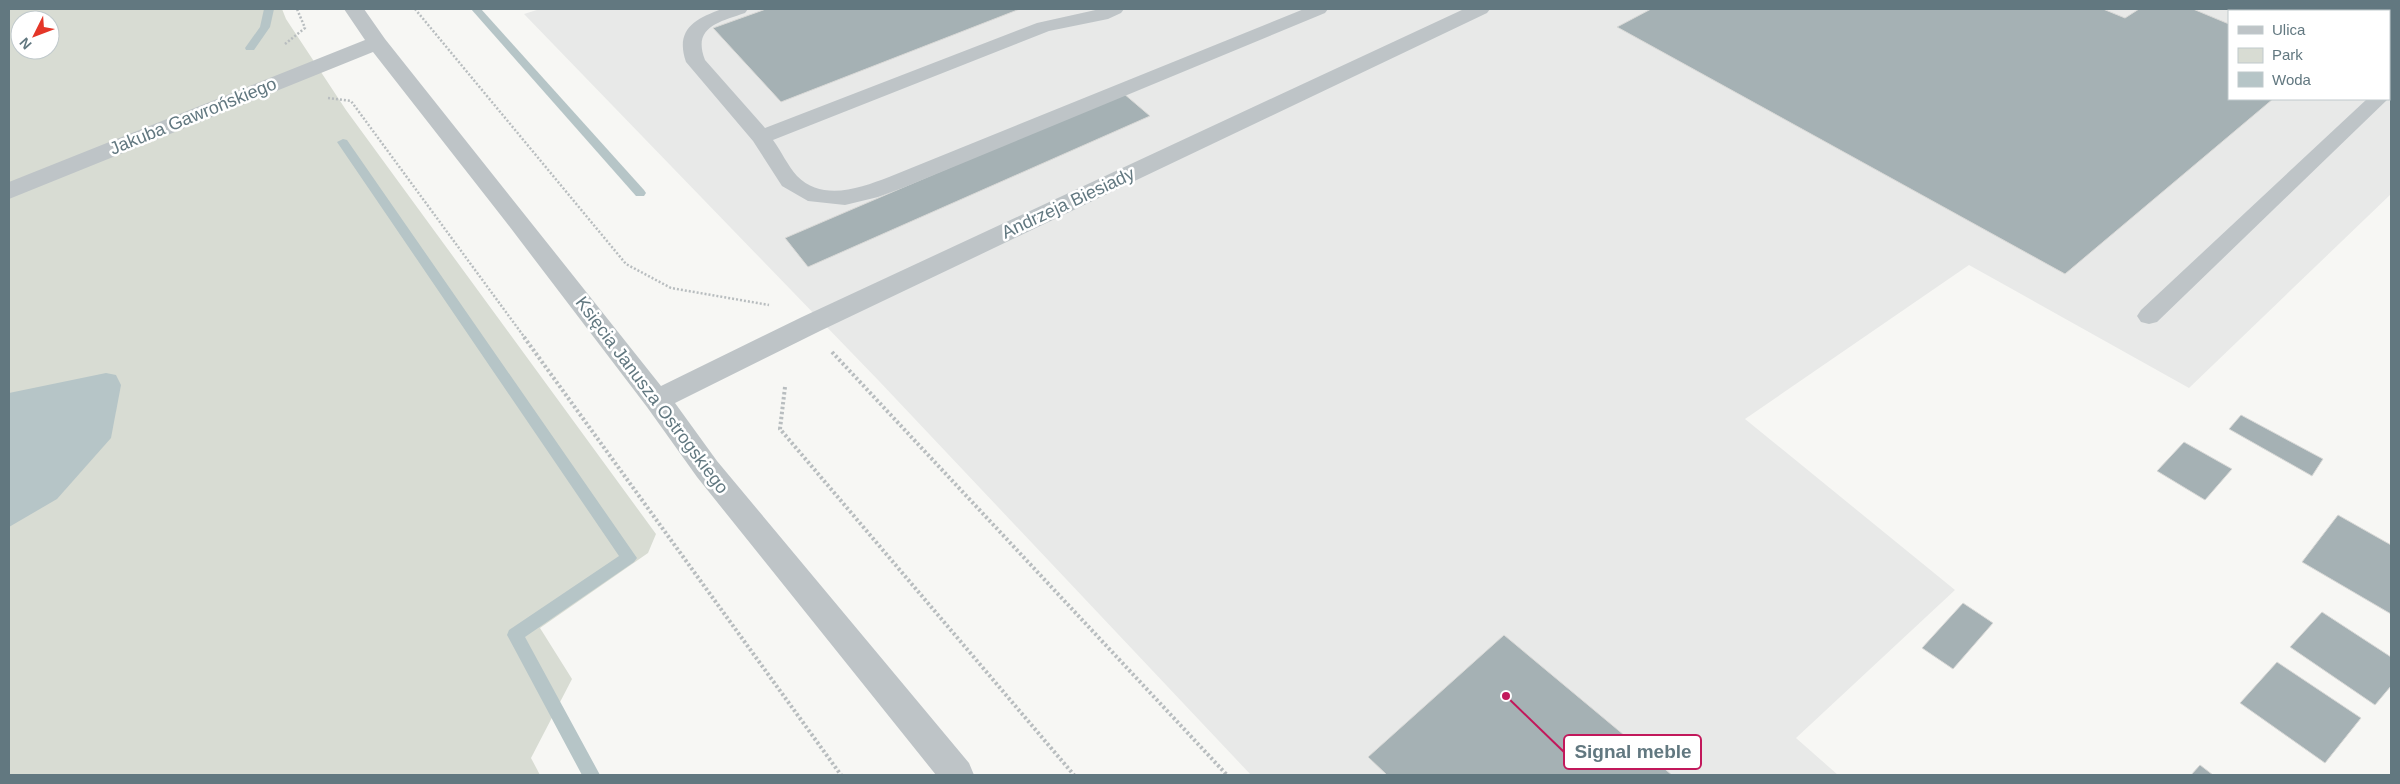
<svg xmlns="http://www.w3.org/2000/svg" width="2400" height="784" font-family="Helvetica,sans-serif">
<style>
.built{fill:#e8e9e8;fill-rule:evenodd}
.green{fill:#d8dcd3;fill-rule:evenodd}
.water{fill:#b6c5c7}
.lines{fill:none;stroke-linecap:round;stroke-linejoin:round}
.stream{fill:#b6c5c7;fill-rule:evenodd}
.building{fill:#a5b1b4;stroke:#d9d9d7}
.path-far1{stroke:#b8bdbf;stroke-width:2.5;stroke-dasharray:2 2;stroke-linecap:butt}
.path{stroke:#b8bdbf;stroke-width:4;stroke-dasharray:2.5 2.5;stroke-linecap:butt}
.lane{fill:#bec4c7;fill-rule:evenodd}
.street{fill:#bec4c7;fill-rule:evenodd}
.labels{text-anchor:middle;stroke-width:5;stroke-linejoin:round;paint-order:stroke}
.street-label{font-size:18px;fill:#627880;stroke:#fff}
.leader{fill:none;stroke:#c2185b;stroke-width:2}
.callout-dot{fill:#c2185b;stroke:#fff;stroke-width:2}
.callout{fill:#fff;stroke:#c2185b;stroke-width:2}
.callout-label{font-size:19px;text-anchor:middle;font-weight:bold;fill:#627880}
</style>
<rect width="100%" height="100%" fill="#f7f7f4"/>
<!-- built -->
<path class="built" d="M540,9H2391V194L2189,388L1969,265L1745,419L1955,590L1796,738L1838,775H1251L879,381L524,14ZM2229,11H2389V99H2229Z"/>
<!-- green -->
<path class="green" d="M9,9H282L286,19L346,110L656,534L648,553L540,628L572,679L531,758L540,775H9ZM20,20H50V50H20Z"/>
<!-- water -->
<path class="water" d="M106,373L116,375L121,385L111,438L57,499L9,527V393Z"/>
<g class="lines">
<!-- stream -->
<g class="stream">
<path d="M264,9H274L270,27L254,50H246L245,48L260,27Z"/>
<path d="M471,9H481L644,190L646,193L644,196H636Z"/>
<path d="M343,139L347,140L637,558L634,562L525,637L600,775H582L507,635L509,630L619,556L337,142Z"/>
</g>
</g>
<!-- building -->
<g class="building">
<path d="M766,9H1020L781,102L713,28Z"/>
<path d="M1651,9H2103L2125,18L2139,9H2193L2229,24V99H2273L2065,274L1617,27Z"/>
<path d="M2327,9L2391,10V34L2389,33V11H2333Z"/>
<path d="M1123,93L1150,116L808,267L785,238Z"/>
<path d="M2241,415L2323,459L2312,476L2229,429Z"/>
<path d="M2184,442L2232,469L2205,500L2157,471Z"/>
<path d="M2338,515L2391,545V614L2302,562Z"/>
<path d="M1963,603L1993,623L1953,669L1922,648Z"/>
<path d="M2322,612L2391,657V686L2375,705L2290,647Z"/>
<path d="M1504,635L1672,775H1387L1368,757Z"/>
<path d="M2277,662L2361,718L2325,763L2240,703Z"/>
<path d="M2200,765L2213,775H2191Z"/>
</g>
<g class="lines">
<!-- path-far1 -->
<g class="path-far1">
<path d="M415,9L626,264L671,288L769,305"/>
<path d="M285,44L305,28L297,9"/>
<path d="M328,98L351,101L525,338"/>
</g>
<!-- path -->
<g class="path">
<path d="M524,337L841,775"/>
<path d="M832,352L1227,775"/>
<path d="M785,387L780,429L1074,775"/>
</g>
<!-- lane -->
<g class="lane">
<path d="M722,9H748L745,13C719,22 692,27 705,60L765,128L1037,23L1100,9H1124L1121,13L1108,19L1049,31L773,140C781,151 788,166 797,176C823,202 860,188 889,177L1304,9H1328L1325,13L905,187L878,197L845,205L808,201L782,186L753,141L686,62C675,30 694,19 722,9Z"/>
<path d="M2266,9H2289L2290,11H2267Z"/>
<path d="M2389,50L2391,51V63L2389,62Z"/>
<path d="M2367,99H2388L2157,322L2149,324L2141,322L2137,316L2141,310Z"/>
</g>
<!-- street -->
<path class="street" d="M344,9H364L385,39L661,386L802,317L1464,9H1490L1487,13L820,331L675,403L717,461L969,763L974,775H936L697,477L647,407L506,222L373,52L9,199V182L365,40Z"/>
</g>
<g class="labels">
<!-- street labels -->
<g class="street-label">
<text transform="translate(193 116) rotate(-22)" y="6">Jakuba Gawrońskiego</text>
<text transform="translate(1068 203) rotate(-25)" y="6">Andrzeja Biesiady</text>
<text transform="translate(652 395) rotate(53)" y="6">Księcia Janusza Ostrogskiego</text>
</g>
</g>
<!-- callouts -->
<path class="leader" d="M1506 696L1564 752"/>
<circle class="callout-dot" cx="1506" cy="696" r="5"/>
<rect class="callout" x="1564" y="735" width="137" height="34" rx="5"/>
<g class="callout-label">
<text x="1633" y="758">Signal meble</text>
</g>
<!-- border -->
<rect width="2400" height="784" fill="none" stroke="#627880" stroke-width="20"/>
<!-- legend -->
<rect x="2228" y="10" width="162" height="90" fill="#ffffff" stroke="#c0c9cc"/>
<rect x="2238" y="26" width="25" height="8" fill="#bec4c7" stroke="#c0c9cc"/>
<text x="2272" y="35" font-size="15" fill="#627880">Ulica</text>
<rect x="2238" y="48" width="25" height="15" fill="#d8dcd3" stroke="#c0c9cc"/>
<text x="2272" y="60" font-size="15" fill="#627880">Park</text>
<rect x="2238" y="72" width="25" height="15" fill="#b6c5c7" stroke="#c0c9cc"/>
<text x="2272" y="85" font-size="15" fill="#627880">Woda</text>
<!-- north arrow -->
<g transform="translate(35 35) rotate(228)"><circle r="24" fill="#ffffff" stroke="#c0c9cc"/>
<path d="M0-4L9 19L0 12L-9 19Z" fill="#e43628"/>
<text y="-8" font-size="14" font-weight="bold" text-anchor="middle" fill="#627880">N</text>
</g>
</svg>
